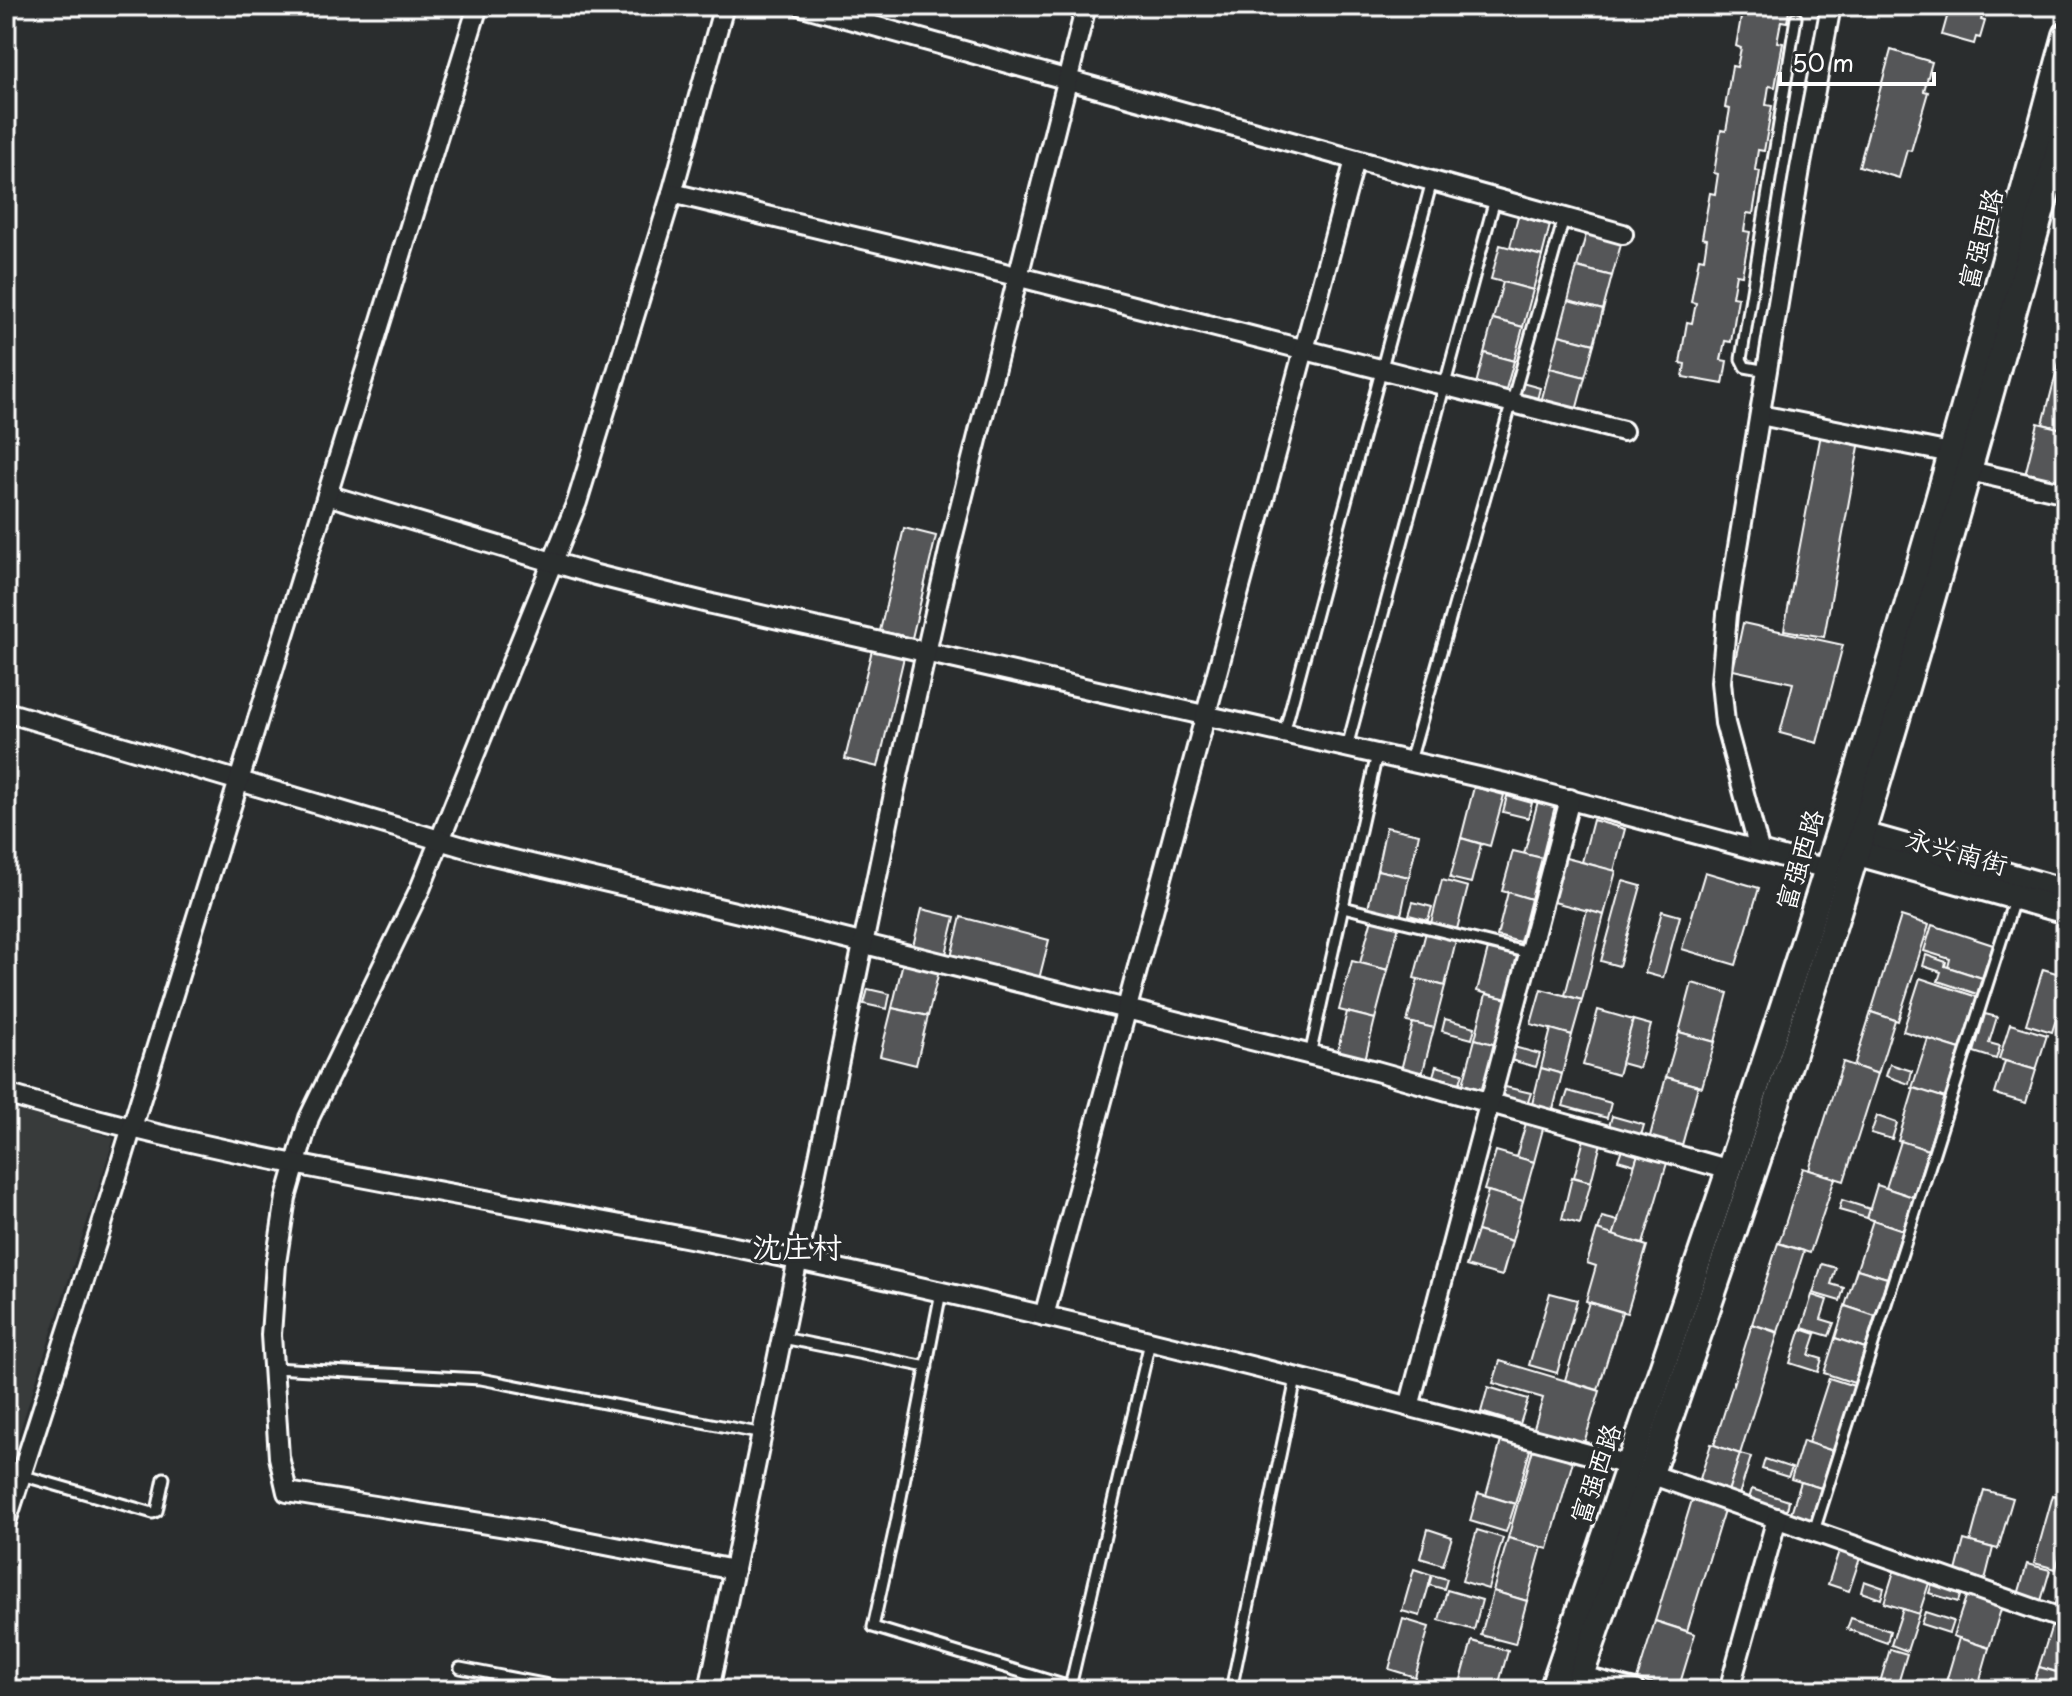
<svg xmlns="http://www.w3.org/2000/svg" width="2072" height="1696" font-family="'Playpen Sans','LXGW WenKai TC',sans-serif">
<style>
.built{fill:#373a3b}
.building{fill:#555758;stroke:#fff;stroke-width:2}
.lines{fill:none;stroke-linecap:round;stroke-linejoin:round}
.service-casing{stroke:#fff;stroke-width:15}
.minor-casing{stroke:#fff;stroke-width:24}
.secondary-casing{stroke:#fff;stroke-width:30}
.service{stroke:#2a2d2e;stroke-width:9}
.minor{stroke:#2a2d2e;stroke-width:18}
.secondary{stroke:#2a2d2e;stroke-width:24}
.labels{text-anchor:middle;stroke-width:7;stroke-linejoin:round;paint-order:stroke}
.street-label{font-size:26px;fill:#fff;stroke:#2a2d2e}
.quarter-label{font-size:30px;fill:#fff;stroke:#2a2d2e}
</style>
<rect width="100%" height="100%" fill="#2a2d2e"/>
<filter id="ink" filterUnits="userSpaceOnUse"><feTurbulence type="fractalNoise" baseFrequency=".0125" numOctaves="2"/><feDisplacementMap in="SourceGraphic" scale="16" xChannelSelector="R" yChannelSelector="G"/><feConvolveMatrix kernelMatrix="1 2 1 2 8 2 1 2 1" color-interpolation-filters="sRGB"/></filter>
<g filter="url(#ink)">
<!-- built -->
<path class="built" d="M6,1104L114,1138L6,1474Z"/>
<!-- building -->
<g class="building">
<path d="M1743,6H1790L1787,22L1781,21L1777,42L1783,43L1775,87L1769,86L1766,105L1772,106L1764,151L1758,150L1755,170L1760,171L1753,214L1747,213L1744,231L1750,232L1742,275L1736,274L1732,297L1738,298L1731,342L1725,341L1721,360L1727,361L1723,384L1683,377L1685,364L1680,363L1687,322L1692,323L1696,303L1691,302L1699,258L1704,259L1707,239L1702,238L1710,193L1715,194L1718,174L1714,173L1721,130L1726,131L1730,109L1725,108L1732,66L1737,67L1741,48L1736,46Z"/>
<path d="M1849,6H1872L1870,15L1848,9Z"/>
<path d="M1946,6H1985L1981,20L1985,21L1980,38L1976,37L1974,44L1942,35L1949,10L1945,9Z"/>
<path d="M1891,50L1932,62L1924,91L1928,92L1911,151L1907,150L1899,178L1859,166Z"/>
<path d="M1518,216L1550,225L1542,256L1510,247Z"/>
<path d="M1587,231L1622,241L1612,276L1577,267Z"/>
<path d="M1500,245L1542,256L1533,290L1491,279Z"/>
<path d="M1577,267L1612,276L1603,310L1568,301Z"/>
<path d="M1503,282L1533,290L1523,327L1493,319Z"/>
<path d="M1568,301L1603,310L1594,344L1559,335Z"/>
<path d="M1493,319L1523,327L1514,361L1484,353Z"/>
<path d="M1559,335L1594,344L1585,377L1550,368Z"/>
<path d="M2066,335V430L2043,424Z"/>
<path d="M1484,353L1514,361L1504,396L1475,388Z"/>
<path d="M1550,368L1585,377L1576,411L1541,402Z"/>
<path d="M1522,383L1540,388L1537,400L1519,395Z"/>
<path d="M2038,423L2066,430V443L2056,483L2025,475Z"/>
<path d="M1821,434L1860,441L1824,637L1784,630Z"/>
<path d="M904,528L936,536L912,638L880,631Z"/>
<path d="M1743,623L1843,645L1817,743L1780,733L1793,683L1733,670Z"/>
<path d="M872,650L904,657L878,767L845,759Z"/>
<path d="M1474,787L1504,795L1490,846L1461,838Z"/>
<path d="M1507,796L1532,803L1528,818L1503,812Z"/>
<path d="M1538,801L1555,806L1542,858L1524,854Z"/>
<path d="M1593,820L1625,829L1614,871L1582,862Z"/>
<path d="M1386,827L1419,834L1409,877L1377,870Z"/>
<path d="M1461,838L1481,844L1471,883L1450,878Z"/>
<path d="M1513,851L1542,858L1531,899L1502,891Z"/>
<path d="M1562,857L1616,871L1604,915L1550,901Z"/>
<path d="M1377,870L1409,877L1401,915L1368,908Z"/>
<path d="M1705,872L1759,888L1736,965L1682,949Z"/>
<path d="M1442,880L1468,887L1457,929L1431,923Z"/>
<path d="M1623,881L1641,886L1619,966L1601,961Z"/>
<path d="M1508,892L1531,899L1520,942L1497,936Z"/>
<path d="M1413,902L1432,907L1428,920L1409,915Z"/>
<path d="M922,909L955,917L945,958L912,950Z"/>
<path d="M1587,910L1604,915L1582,1000L1565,995Z"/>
<path d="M1662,911L1680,916L1663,978L1645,973Z"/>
<path d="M1901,916L1929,925L1898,1021L1871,1012Z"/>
<path d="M961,917L1049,940L1039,979L951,957Z"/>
<path d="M1372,918L1399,925L1388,970L1360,963Z"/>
<path d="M1932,925L1993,945L1982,978L1948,967L1950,959L1924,951Z"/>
<path d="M1426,932L1456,940L1445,986L1414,978Z"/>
<path d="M1488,949L1518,956L1507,999L1477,991Z"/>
<path d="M1926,955L1946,962L1945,966L1982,978L1977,994L1938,981L1941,972L1923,966Z"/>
<path d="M1352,961L1388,970L1375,1019L1339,1010Z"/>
<path d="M903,962L939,971L928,1016L892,1008Z"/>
<path d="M2043,969L2066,976V988L2052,1032L2026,1024Z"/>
<path d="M1920,978L1977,997L1960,1049L1903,1031Z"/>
<path d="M1418,979L1445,986L1434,1028L1407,1022Z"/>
<path d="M1692,983L1728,993L1715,1042L1679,1032Z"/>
<path d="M868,989L890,994L887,1009L864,1004Z"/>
<path d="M1541,989L1582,1000L1572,1035L1531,1024Z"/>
<path d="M1486,994L1507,999L1496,1045L1475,1039Z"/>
<path d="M892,1008L928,1016L916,1065L880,1056Z"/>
<path d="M1598,1010L1633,1020L1618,1075L1583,1065Z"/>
<path d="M1347,1012L1375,1019L1365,1060L1337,1053Z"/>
<path d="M1871,1012L1895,1020L1878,1074L1854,1066Z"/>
<path d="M1985,1014L1997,1017L1989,1043L2000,1046L1996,1059L1974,1052Z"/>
<path d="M1445,1019L1475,1027L1472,1039L1442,1031Z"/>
<path d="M1633,1020L1651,1025L1639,1068L1621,1063Z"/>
<path d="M1413,1023L1434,1028L1422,1075L1401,1070Z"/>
<path d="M2010,1024L2047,1035L2036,1070L1999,1059Z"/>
<path d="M1551,1029L1572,1035L1562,1074L1541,1068Z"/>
<path d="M1679,1032L1715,1042L1702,1087L1666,1077Z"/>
<path d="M1475,1039L1496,1045L1484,1090L1463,1084Z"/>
<path d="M1928,1039L1960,1049L1945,1098L1912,1088Z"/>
<path d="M1510,1046L1540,1054L1536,1067L1507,1059Z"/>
<path d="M2005,1061L2036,1070L2026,1103L1995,1094Z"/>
<path d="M1843,1062L1878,1074L1844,1181L1809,1170Z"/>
<path d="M1890,1064L1912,1071L1909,1084L1886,1076Z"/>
<path d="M1436,1066L1463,1073L1460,1083L1433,1076Z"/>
<path d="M1541,1068L1562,1074L1552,1114L1531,1108Z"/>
<path d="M1666,1077L1698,1086L1681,1149L1649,1140Z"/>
<path d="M1501,1086L1531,1093L1527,1105L1498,1097Z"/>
<path d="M1914,1088L1945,1098L1928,1150L1898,1141Z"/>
<path d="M1568,1091L1611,1103L1607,1118L1563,1106Z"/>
<path d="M1612,1116L1644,1125L1640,1139L1608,1130Z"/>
<path d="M1877,1116L1897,1123L1892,1139L1871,1133Z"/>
<path d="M1527,1120L1544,1125L1534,1162L1516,1157Z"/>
<path d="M1584,1139L1601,1143L1591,1182L1574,1177Z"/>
<path d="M1901,1141L1928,1150L1913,1197L1886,1188Z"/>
<path d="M1622,1149L1638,1154L1635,1165L1618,1160Z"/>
<path d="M1496,1151L1534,1162L1523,1201L1484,1190Z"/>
<path d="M1638,1154L1667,1163L1643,1244L1613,1236Z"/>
<path d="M1803,1168L1835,1178L1810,1253L1779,1243Z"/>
<path d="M1572,1177L1591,1182L1580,1224L1562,1219Z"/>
<path d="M1877,1185L1913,1197L1903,1230L1867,1218Z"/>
<path d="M1488,1191L1523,1201L1512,1241L1477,1231Z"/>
<path d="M1842,1200L1870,1209L1867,1218L1839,1210Z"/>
<path d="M1602,1217L1618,1221L1613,1236L1598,1231Z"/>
<path d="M1873,1220L1903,1230L1887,1278L1857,1269Z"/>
<path d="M1597,1230L1647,1246L1627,1313L1586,1301L1596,1266L1587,1263Z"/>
<path d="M1477,1231L1512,1241L1502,1276L1466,1266Z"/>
<path d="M1778,1243L1804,1251L1778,1332L1752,1324Z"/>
<path d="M1822,1264L1836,1268L1831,1284L1844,1288L1840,1301L1813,1293Z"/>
<path d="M1857,1269L1887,1278L1875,1316L1845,1306Z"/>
<path d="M1550,1293L1577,1300L1557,1373L1529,1365Z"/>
<path d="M1812,1295L1827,1300L1821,1319L1834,1323L1829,1336L1802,1328Z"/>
<path d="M1589,1302L1622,1312L1598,1390L1565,1380Z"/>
<path d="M1845,1306L1875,1316L1865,1348L1835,1338Z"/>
<path d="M1752,1324L1778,1333L1740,1454L1714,1445Z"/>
<path d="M1801,1329L1816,1334L1809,1355L1822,1359L1818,1372L1790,1363Z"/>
<path d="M1835,1338L1865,1348L1854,1383L1824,1373Z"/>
<path d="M1500,1361L1600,1391L1583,1446L1533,1431L1543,1398L1493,1383Z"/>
<path d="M1829,1378L1854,1386L1833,1451L1808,1443Z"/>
<path d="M1488,1387L1528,1399L1520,1424L1481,1412Z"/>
<path d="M1501,1441L1530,1450L1515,1504L1486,1495Z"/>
<path d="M1803,1441L1833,1451L1821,1488L1791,1479Z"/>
<path d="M1711,1444L1740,1454L1727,1495L1698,1485Z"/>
<path d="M1533,1449L1573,1461L1548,1549L1508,1538Z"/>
<path d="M1740,1454L1751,1457L1738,1498L1727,1495Z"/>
<path d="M1765,1459L1792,1468L1788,1477L1762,1469Z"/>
<path d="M1801,1482L1821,1488L1810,1523L1790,1516Z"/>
<path d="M1752,1489L1789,1501L1786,1514L1748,1502Z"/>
<path d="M1984,1490L2013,1498L1998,1549L1970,1542Z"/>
<path d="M1478,1493L1515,1504L1506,1532L1470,1521Z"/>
<path d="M2053,1495L2066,1499V1531L2056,1569L2034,1563Z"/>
<path d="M1692,1500L1724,1510L1687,1631L1655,1621Z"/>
<path d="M1428,1529L1452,1537L1443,1565L1420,1558Z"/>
<path d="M1477,1530L1503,1538L1488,1589L1462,1581Z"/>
<path d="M1508,1538L1542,1547L1527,1601L1493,1591Z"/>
<path d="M1964,1540L1993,1548L1985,1580L1956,1571Z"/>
<path d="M1840,1548L1861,1555L1849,1591L1828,1584Z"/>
<path d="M2027,1564L2050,1570L2041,1601L2018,1595Z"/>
<path d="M1895,1568L1930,1580L1919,1614L1884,1603Z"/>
<path d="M1414,1569L1432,1575L1420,1616L1402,1611Z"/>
<path d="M1432,1575L1447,1579L1444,1589L1429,1585Z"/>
<path d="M1864,1581L1884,1588L1881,1599L1861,1592Z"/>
<path d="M1933,1581L1962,1590L1958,1602L1929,1593Z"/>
<path d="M1447,1590L1482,1600L1474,1630L1439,1620Z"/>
<path d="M1493,1591L1527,1601L1515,1644L1481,1635Z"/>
<path d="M1968,1591L2003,1603L1989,1648L1953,1636Z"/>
<path d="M2058,1596L2066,1598V1611L2054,1607Z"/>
<path d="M1903,1609L1919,1614L1907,1651L1891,1645Z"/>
<path d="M1925,1612L1953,1621L1949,1633L1921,1624Z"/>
<path d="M1851,1618L1890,1631L1887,1643L1847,1629Z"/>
<path d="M1403,1619L1429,1627L1415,1677L1389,1669Z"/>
<path d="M1655,1621L1695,1634L1678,1690L1637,1679Z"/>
<path d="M2052,1625L2066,1629V1643L2057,1672L2039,1667Z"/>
<path d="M1959,1638L1989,1648L1977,1690H1964L1945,1685Z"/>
<path d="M1472,1641L1508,1651L1497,1690H1458Z"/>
<path d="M1890,1649L1907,1654L1896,1690H1883L1878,1689Z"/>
<path d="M2039,1667L2066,1675V1690H2031Z"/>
</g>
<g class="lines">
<defs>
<g id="service">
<path d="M1767,371L1745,367L1741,359L1796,18"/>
<path d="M1284,733L1432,181"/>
<path d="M1347,747L1495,199"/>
<path d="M1410,761L1564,218"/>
<path d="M1343,907L1529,953"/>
<path d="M1310,1055L1377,754"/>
<path d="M941,1292L896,1523L873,1627L1070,1687L1150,1342"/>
<path d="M783,1338L927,1367"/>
<path d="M273,1368L481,1379L763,1434"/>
<path d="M21,1475L153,1513L157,1511L164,1478"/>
<path d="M1814,1531L2015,897"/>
<path d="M460,1668L575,1690"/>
<path d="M1231,1690L1296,1379"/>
</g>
<g id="minor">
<path d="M724,6L672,193L577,502L420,889L309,1118L286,1198L276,1263L271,1335L279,1457L287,1492L544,1533L734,1570"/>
<path d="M802,6L1623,234"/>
<path d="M672,193L1000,272L1623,431"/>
<path d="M1760,415L1951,453"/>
<path d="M1970,471L2066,493"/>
<path d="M327,495L596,575L712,604L1514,785L1827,869"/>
<path d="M6,712L480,852L752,916L1376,1071L1730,1170"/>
<path d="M1759,849L1725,723L1721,682L1727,614L1800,169L1831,6"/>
<path d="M6,1094C255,1168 506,1199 759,1252C1051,1313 1341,1387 1629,1465"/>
<path d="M1044,1316L1355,160"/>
<path d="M1409,1407L1570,799"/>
<path d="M1650,1474L2066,1620"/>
<path d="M6,1522L99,1234L478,6"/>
<path d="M1581,1676L1635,1690"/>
<path d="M709,1690L894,794L949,551L1086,6"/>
<path d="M1729,1690L1777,1518"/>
</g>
<g id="secondary">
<path d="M1849,831L2066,892"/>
<path d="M1840,848L2066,911"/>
<path d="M1552,1690C1658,1380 1766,1070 1862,756C1936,517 2000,276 2066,35"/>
<path d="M1576,1690C1649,1477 1725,1264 1794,1050C1894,743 1980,434 2066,123"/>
</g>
</defs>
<!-- service casing -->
<use href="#service" class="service-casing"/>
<!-- minor casing -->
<use href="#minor" class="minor-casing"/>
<!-- secondary casing -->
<use href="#secondary" class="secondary-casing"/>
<!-- service -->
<use href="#service" class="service"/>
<!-- minor -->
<use href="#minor" class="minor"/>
<!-- secondary -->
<use href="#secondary" class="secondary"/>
</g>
</g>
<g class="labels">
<!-- street labels -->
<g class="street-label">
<text transform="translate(1981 239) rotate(-75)" y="9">富强西路</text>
<text transform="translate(1957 852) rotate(16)" y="9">永兴南街</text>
<text transform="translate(1800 860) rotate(-73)" y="9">富强西路</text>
<text transform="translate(1596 1474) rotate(-71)" y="9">富强西路</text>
</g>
<!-- quarter labels -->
<g class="quarter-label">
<text x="797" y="1258">沈庄村</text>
</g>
</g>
<!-- margin -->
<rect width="2072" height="1696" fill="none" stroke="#2a2d2e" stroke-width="32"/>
<rect x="16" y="16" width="2040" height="1664" fill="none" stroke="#fff" stroke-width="3" filter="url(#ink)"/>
<!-- scale -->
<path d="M1780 72v12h154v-12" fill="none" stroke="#ffffff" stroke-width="4"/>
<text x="1792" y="72" font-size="24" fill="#ffffff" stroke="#2a2d2e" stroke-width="6" paint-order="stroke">50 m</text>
</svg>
